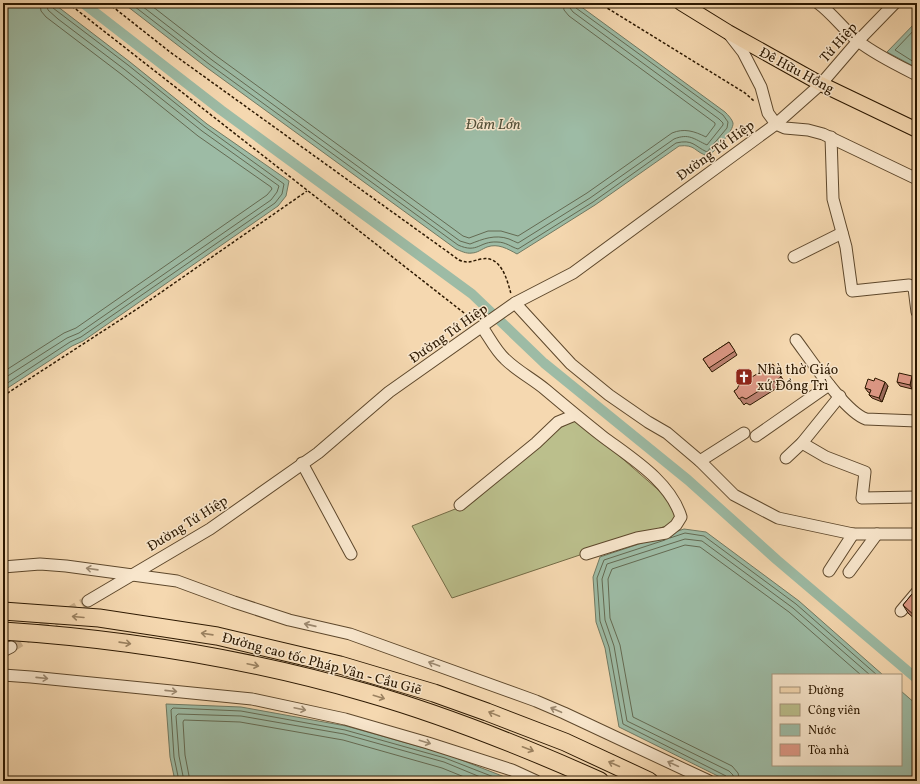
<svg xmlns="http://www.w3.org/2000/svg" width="920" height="784" font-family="Vollkorn,serif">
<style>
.green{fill:#bbbf8c;stroke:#746c46}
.water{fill:#9dbba5;stroke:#707a63}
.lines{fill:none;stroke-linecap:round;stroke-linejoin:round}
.shore{stroke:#646a52;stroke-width:1}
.canal{stroke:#9dbba5;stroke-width:10}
.minor-tunnel{stroke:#cdb28d;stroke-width:11;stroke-dasharray:11 5.5;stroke-linecap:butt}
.minor-casing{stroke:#5e482c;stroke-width:13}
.major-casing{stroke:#2c1800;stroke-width:16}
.highway-casing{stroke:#2c1800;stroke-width:19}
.path{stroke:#2c1800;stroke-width:1.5;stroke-dasharray:3 2;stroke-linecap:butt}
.minor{stroke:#f8e6cc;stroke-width:11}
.major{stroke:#f5d8b0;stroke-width:14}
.highway{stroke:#f5d8b0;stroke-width:17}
.wall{fill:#bd8272;stroke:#2c1800}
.shaded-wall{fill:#9a6a5c;stroke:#2c1800}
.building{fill:#dc9784;stroke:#2c1800}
.oneway{stroke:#9c8970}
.oneway2{stroke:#9b8261}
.labels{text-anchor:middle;stroke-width:3;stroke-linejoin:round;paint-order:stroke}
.street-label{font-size:14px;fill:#2c1800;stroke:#f8e6cc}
.poi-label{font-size:14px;fill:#2c1800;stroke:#f8e6cc;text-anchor:start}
.water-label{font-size:15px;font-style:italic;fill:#54513a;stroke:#f8e6cc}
</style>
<rect width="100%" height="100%" fill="#f5d8b0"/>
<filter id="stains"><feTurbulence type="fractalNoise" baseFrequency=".005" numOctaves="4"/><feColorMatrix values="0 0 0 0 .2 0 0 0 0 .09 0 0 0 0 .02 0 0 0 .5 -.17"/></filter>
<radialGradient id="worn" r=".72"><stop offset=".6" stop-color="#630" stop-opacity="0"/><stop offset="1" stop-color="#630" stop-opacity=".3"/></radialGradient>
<!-- green -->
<path class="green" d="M577,419L671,501L678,517L666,526L452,598L412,526L473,502L558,429Z"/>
<!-- water -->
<g class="water">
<path d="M3,3H53L130,62L207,124L289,181L286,196L278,206L83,341L72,346L3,391Z"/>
<path d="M123,3H576L725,112C728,115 732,119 733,123C734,131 714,152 708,156C694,152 696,144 679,146L595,205L517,254C508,249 498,243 487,247C482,249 477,253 472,253C466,254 461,251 456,249L206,67Z"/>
<path d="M917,21V68L887,52Z"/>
<path d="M684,529L706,532L799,601L883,675H773V765H901V691L917,705V781H728L619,727L605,648L596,622L593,577L600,557Z"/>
<path d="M166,704L241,707L346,726L446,754L515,781H175L170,757Z"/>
</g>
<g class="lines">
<!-- shore -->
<g class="shore">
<path d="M130,3L209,64L458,245C478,254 479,241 497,242C506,242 511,247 518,249L593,202L676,143C693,139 694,146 707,152L727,128L728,122L723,115L576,8L574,3"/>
<path d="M138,3L212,60L460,241L470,244C483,239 495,234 509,239C512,240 515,242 518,243L590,198L674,139C689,133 694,139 707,145L723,125V123L719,119L573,12L570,8L569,3"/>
<path d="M148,3L215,55L463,236L469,238L488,231H501L518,236L587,193L672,133C684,128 694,131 706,137L715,125V123L569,16L564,10L563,3"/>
<path d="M917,27L895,50L917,64"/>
<path d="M3,372L64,333L76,328L267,195L272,189L271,187L198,136L121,74L46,17L41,11L40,3"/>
<path d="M3,379L67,338L79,333L271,200L277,192L279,186L202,131L124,69L58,19L48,10L46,3"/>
<path d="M3,386L70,342L81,337L275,203L282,194L284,184L205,127L128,65L53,8L51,3"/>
<path d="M670,538L685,533L704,536L796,604L877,675"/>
<path d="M665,540L604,560L597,578L600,621L609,647L623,724L726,776L729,781"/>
<path d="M179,781L174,757L171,710L173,708L241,711L345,730L445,758L504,781"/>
<path d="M184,781L179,756L176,716L178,714L241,716L344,734L444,762L490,781"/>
<path d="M190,781L185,755L183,722L184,720L240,722L343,740L442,768L474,781"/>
<path d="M734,781L733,775L729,771L627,721L614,646L605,620L602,579L607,564L685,539L702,541L793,608L870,675"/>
<path d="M740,781L738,773L732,766L633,717L620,645L610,618L608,579L612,569L685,545L700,547L789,612L861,675"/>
</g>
<!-- canal -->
<path class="canal" d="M83,3L221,110L472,294L544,363L688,480L777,560L917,679"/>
<!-- minor-tunnel -->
<path class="minor-tunnel" d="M11,647L88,601"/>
<defs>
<g id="minor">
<path d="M818,3C833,14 844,30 858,41C876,55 897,65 917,75"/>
<path d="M729,34L743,52L761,87L768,113L776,124L785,128L808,130L823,134L917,179"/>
<path d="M831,137L833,199L846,247L852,291L909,285L914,288L917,312"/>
<path d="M794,257L842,233"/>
<path d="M515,303L571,364L609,395L648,422L667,433L700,461L734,495L778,518L853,534H917"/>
<path d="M482,327C489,337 496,351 505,359C517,371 533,379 546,390C565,406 583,421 602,436C631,458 670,481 681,517L676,525L666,533L637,538L586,554"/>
<path d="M796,340C811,360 845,412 866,419L917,421"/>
<path d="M756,436L829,385"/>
<path d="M802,443L826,457L865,472L862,498L917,497"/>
<path d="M786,458L802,443L840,396"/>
<path d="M700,461L744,433"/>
<path d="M302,463L351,554"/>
<path d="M460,505L536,443L558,422L575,415"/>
<path d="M3,567L40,564L66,566L177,581L234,602L289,620L350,634L536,701L564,713L709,781"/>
<path d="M829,571L853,534"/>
<path d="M849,572L877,534"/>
<path d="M88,601L210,529L318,453L389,392L515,303L573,273L776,124L821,84L858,41L895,3"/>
<path d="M901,611L917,592"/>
<path d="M3,651L11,647"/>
<path d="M3,675L31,677L252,699L345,719L428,743L512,770L536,781"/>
</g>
<path id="major" d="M681,3L728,32L821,84L917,130"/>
<g id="highway">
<path d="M3,611L99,618L217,636L340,665L434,693L487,712L565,742L649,781"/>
<path d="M3,631C126,639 249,659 367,693C447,716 524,747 600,781"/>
</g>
</defs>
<!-- minor casing -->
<use href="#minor" class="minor-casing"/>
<!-- major casing -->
<use href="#major" class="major-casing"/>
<!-- highway casing -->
<use href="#highway" class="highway-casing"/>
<!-- path -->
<g class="path">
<path d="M68,3L473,320"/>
<path d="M108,3L170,52L459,260C468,264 472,261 481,259C501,255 507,279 511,294"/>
<path d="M599,3L745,93L754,101"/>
<path d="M3,396L137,309L307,191"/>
</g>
<!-- minor -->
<use href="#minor" class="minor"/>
<!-- major -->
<use href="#major" class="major"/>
<!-- highway -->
<use href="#highway" class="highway"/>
</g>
<!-- wall -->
<g class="wall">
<path d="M729,342L737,355L712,372L703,359Z"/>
<path d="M777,370L785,383L750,405L746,403L744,405L734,391Z"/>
<path d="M915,380L912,389L900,386L897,382Z"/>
<path d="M888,386L882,402L872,398L869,395L870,393L868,392L865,388Z"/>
<path d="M917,588V621L908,613L903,605Z"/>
</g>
<!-- shaded-wall -->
<g class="shaded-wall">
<path d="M912,376L915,380L912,389L910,385Z"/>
<path d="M885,382L888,386L882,402L879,398Z"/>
</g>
<!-- building -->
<g class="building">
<path d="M729,342L735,351L709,368L703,359Z"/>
<path d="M773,364L781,377L746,399L742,397L739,399L734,391L737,389L739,385Z"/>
<path d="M899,373L912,376L910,385L897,382Z"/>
<path d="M875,378L885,382L879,398L869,395L871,390L865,388L868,379L874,381Z"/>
<path d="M917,588V618L903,605Z"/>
</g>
<!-- one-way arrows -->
<defs><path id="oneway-shaft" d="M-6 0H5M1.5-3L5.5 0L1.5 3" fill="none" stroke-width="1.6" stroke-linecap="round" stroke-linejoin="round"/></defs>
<g class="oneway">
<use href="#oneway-shaft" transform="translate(92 569) rotate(-172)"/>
<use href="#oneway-shaft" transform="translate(310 625) rotate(-167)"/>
<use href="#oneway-shaft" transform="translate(434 664) rotate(-160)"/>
<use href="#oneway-shaft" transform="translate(42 678) rotate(6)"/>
<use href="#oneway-shaft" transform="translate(171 691) rotate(6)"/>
<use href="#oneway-shaft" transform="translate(300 709) rotate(12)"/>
<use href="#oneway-shaft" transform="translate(556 710) rotate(-157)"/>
<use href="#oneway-shaft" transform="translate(425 742) rotate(17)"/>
<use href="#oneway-shaft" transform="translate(673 764) rotate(-155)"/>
</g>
<g class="oneway2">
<use href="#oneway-shaft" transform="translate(78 617) rotate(-175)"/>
<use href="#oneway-shaft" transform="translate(207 634) rotate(-172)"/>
<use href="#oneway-shaft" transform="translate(125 643) rotate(8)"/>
<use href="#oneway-shaft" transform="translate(253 665) rotate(12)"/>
<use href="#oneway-shaft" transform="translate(379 697) rotate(17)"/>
<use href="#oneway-shaft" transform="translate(494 714) rotate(-158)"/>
<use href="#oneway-shaft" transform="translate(528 749) rotate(21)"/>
<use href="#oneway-shaft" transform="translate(614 764) rotate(-156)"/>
</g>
<!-- icons -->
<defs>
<symbol id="church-square" viewBox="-11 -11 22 22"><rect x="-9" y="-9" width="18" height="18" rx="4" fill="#8f2418" stroke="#f8e6cc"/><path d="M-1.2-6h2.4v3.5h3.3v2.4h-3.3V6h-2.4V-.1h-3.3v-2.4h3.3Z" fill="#fff"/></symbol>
</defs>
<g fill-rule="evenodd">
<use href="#church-square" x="734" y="367" width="20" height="20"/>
</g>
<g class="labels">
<!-- street labels -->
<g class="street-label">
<text transform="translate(838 42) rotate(-48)" y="5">Tứ Hiệp</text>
<text transform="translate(797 70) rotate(28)" y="5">Đê Hữu Hồng</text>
<text transform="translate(715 150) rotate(-36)" y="5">Đường Tứ Hiệp</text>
<text transform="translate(448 333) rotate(-35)" y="5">Đường Tứ Hiệp</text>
<text transform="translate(187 523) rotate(-32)" y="5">Đường Tứ Hiệp</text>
<text transform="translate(322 663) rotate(15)" y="5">Đường cao tốc Pháp Vân - Cầu Giẽ</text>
</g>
<!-- poi labels -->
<g class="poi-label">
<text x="757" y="374">Nhà thờ Giáo<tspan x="757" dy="16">xứ Đồng Trì</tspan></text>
</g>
<!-- water labels -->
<g class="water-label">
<text x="493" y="129">Đầm Lớn</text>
</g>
</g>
<!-- margin -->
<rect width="920" height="784" fill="none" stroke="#f5d8b0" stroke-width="16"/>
<rect x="4" y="4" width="912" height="776" fill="none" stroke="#2c1800" stroke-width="2"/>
<rect x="8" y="8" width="904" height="768" fill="none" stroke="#2c1800"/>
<!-- legend -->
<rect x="772" y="674" width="130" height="92" fill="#f8e6cc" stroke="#a6947a"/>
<rect x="780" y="687" width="20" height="6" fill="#f5d8b0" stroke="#a6947a"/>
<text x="808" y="694" font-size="12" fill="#2c1800">Đường</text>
<rect x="780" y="704" width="20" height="12" fill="#bbbf8c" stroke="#a6947a"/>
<text x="808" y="714" font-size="12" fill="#2c1800">Công viên</text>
<rect x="780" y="724" width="20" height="12" fill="#9dbba5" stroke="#a6947a"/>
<text x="808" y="734" font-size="12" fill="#2c1800">Nước</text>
<rect x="780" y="744" width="20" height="12" fill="#dc9784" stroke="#a6947a"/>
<text x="808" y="754" font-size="12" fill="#2c1800">Tòa nhà</text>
<rect width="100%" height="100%" filter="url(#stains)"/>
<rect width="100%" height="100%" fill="url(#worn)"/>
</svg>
